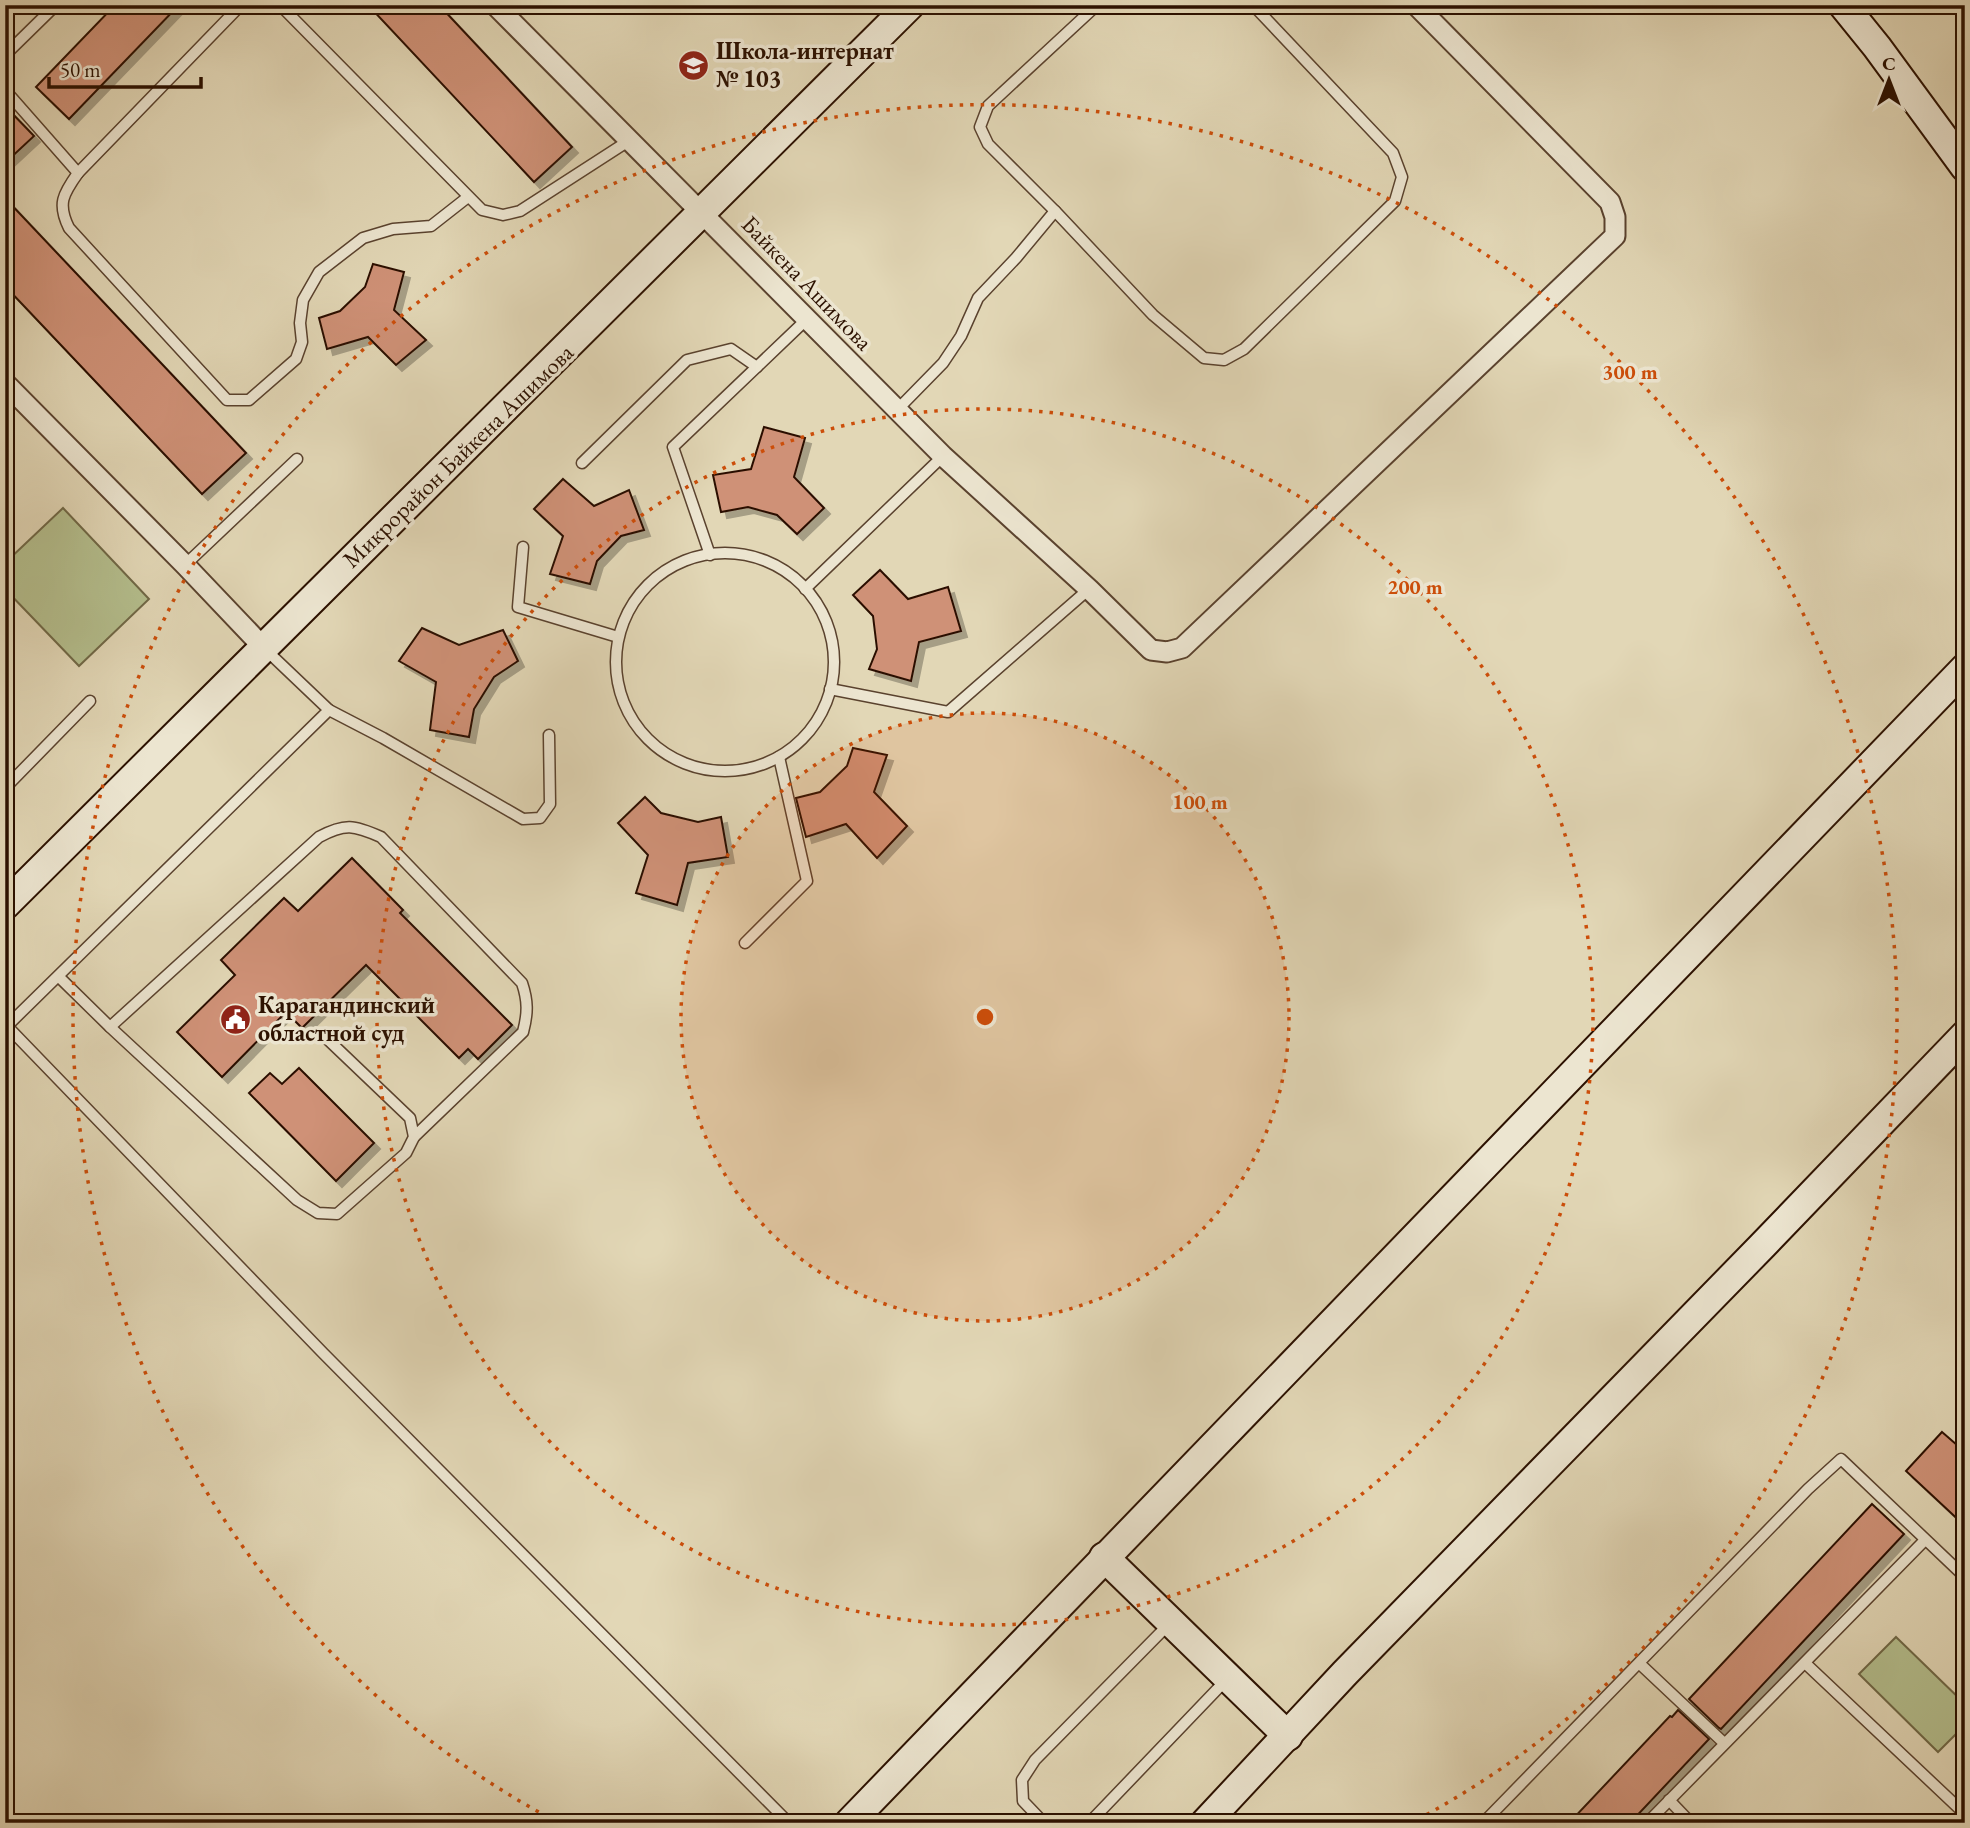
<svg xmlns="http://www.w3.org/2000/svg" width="1970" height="1828" font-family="'EB Garamond',serif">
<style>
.green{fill:#b4be8d;stroke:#706846;stroke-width:2}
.building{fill:#cf9177;stroke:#2c1100;stroke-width:2;filter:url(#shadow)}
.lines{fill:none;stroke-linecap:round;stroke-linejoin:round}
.lane-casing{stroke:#5a422e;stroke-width:13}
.street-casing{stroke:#5a422e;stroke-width:23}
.secondary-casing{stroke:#2c1100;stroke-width:32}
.lane{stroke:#ece5d0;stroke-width:10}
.street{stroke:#ece5d0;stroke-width:19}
.secondary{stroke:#ece5d0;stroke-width:28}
.ring{fill:none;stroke:#cc4e0a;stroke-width:3.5;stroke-dasharray:3.5 7}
.labels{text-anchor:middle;stroke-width:7;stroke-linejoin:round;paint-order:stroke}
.poi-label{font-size:24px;font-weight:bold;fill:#2c1100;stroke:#ece5d0;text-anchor:start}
.street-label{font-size:24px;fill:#2c1100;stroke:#ece5d0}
.centre{fill:#cc4e0a;stroke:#ece5d0;stroke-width:3.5}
.ring-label{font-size:21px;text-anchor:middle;font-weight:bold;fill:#cc4e0a;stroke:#ece5d0;stroke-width:7;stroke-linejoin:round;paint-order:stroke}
</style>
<defs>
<filter id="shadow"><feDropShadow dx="6" dy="6" stdDeviation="0" flood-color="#0004"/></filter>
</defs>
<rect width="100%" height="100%" fill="#e2d7b6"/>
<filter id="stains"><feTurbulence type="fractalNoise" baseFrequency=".00286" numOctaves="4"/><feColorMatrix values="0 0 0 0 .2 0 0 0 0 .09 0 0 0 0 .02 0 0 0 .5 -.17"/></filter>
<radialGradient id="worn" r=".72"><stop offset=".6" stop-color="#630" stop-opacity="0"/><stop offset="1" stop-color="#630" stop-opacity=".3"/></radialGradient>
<!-- green -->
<g class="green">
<path d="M63,508L149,599L79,666L5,589V563Z"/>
<path d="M1896,1637L1965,1704V1725L1938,1752L1859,1674Z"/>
</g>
<!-- building -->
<g class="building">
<path d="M115,5H179L69,119L36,87Z"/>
<path d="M368,5H439L572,147L534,182Z"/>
<path d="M5,106L34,136L5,163Z"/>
<path d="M5,198L246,453L202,494L5,286Z"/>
<path d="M373,264L404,272L394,310L426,340L396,365L368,337L327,349L319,318L340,311L365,287Z"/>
<path d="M764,427L805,438L794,477L824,508L797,534L777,515L748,507L721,512L713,475L751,469Z"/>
<path d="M563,479L594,506L629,490L644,530L621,536L597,561L590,584L550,574L563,536L534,509Z"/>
<path d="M880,570L908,599L948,587L961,631L919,642L911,681L869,669L877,649L873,616L853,595Z"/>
<path d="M422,628L459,645L503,630L518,661L494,677L474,709L469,737L430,730L436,682L399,661Z"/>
<path d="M853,748L887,755L874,792L907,826L877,858L846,824L806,837L796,798L820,792L847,766Z"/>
<path d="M645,797L661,813L698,822L721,817L728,857L688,863L677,905L636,893L648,855L618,823Z"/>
<path d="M352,858L403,910L400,913L512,1025L478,1059L468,1049L459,1058L366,965L302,1028L286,1012L222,1077L177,1032L235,975L221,960L284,898L298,911Z"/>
<path d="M299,1068L374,1143L336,1181L249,1093L270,1073L282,1084Z"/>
<path d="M1942,1432L1965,1452V1526L1906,1471Z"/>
<path d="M1872,1504L1904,1534L1721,1729L1719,1728L1689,1699Z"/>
<path d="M1678,1710L1709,1739L1630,1823H1569L1670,1716L1672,1717Z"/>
</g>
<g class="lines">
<defs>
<g id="lane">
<path d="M280,5L482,210L503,215L520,211L630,140"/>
<path d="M1097,5L988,106L980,127L988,144L1055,211L1153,315L1204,358L1224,360L1244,349L1395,201L1402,177L1393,153L1253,5"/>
<path d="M5,55L56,5"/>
<path d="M5,90L78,173L241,5"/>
<path d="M78,173C63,194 57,204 69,228L227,400H249L296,359L302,342L300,323L303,300L319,272L363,238L393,229L431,226L468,197"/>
<path d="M897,410L943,363L961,336L978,298L1016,258L1055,211"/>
<path d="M582,463L687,360L731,349L757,367"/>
<path d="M523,547L518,607L618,637"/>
<circle cx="725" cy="662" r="109"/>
<path d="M710,555L673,447L807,319"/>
<path d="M185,565L297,459"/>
<path d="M805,589L943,456"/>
<path d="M830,689L948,712L1089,589"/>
<path d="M329,710L383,738L523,819L540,818L550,804L549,735"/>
<path d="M5,788L90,701"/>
<path d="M745,943L807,881L779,757"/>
<path d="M59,977L110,1027L297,1200L318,1213L337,1214L406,1153L414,1137L410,1118L323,1035"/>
<path d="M5,1024L323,1353L789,1823"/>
<path d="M7,1026L329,710L266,650"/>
<path d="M110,1027L319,837C345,823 354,825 381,837L522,983C528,1001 528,1013 523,1032L414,1137"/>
<path d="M1805,1663L1965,1814"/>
<path d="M1640,1664L1724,1743"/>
<path d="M1669,1800L1691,1823"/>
<path d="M1044,1823L1023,1801L1022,1780L1035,1760L1168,1625"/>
<path d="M1089,1823L1227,1679"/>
<path d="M1483,1823L1808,1489L1841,1459L1965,1577"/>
<path d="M1647,1823L1925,1540"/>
</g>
<g id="street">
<path d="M495,5L943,456L1089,589L1151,650L1167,652L1182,648L1615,236V217L1610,202L1416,5"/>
<path d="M5,383L185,565L263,647"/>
</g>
<g id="secondary">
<path d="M1843,5L1877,47L1965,167"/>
<path d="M5,905L910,5"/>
<path d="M1104,1557L1288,1736"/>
<path d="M849,1823L1965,668"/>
<path d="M1205,1823L1345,1673L1763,1245L1965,1035"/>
</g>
</defs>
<!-- lane casing -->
<use href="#lane" class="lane-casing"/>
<!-- street casing -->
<use href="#street" class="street-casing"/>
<!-- secondary casing -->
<use href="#secondary" class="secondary-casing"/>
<!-- lane -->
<use href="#lane" class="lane"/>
<!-- street -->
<use href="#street" class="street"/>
<!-- secondary -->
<use href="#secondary" class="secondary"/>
</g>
<!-- distance rings -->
<circle cx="985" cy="1017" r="304" fill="#cc4e0a" fill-opacity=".12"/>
<g class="ring">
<circle cx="985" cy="1017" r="304"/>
<circle cx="985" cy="1017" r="608"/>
<path d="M557 1822A912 912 0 1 1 1413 1822"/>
</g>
<!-- icons -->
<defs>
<symbol id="school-disc" viewBox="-11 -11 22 22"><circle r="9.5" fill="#8f2418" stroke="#ece5d0"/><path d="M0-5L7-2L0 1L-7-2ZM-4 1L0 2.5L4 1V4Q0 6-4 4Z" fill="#fff"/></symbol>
<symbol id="civic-disc" viewBox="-11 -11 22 22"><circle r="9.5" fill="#8f2418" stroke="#ece5d0"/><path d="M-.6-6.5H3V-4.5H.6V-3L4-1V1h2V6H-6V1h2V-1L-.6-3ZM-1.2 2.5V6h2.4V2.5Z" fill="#fff"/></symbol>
</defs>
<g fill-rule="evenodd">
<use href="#school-disc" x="676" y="48" width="35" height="35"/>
<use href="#civic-disc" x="218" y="1002" width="35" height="35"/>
</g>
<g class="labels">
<!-- poi labels -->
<g class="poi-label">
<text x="716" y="59">Школа-интернат<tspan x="716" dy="28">№ 103</tspan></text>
<text x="258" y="1013">Карагандинский<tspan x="258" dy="28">областной суд</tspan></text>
</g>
<!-- street labels -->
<g class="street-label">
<text transform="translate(807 283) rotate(46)" y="8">Байкена Ашимова</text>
<text transform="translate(458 456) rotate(-44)" y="8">Микрорайон Байкена Ашимова</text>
</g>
</g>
<circle cx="985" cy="1017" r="10" class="centre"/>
<g class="ring-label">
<text x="1630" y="379">300 m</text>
<text x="1415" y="594">200 m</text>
<text x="1200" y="809">100 m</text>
</g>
<!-- margin -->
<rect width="1970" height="1828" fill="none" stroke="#e2d7b6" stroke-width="28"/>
<rect x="7" y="7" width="1956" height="1814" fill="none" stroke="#2c1100" stroke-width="3.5"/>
<rect x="14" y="14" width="1942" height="1800" fill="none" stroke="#2c1100" stroke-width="2"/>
<!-- north arrow -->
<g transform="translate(1889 80)" stroke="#ece5d0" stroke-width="5" paint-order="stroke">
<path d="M0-5L12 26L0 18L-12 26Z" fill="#2c1100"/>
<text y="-10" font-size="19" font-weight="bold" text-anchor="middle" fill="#2c1100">С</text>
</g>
<!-- scale -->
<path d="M49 77v10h152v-10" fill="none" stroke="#2c1100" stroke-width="3.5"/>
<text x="60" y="77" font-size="21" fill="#2c1100" stroke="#ece5d0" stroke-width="5" paint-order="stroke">50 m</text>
<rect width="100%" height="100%" filter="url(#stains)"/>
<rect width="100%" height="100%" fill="url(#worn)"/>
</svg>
